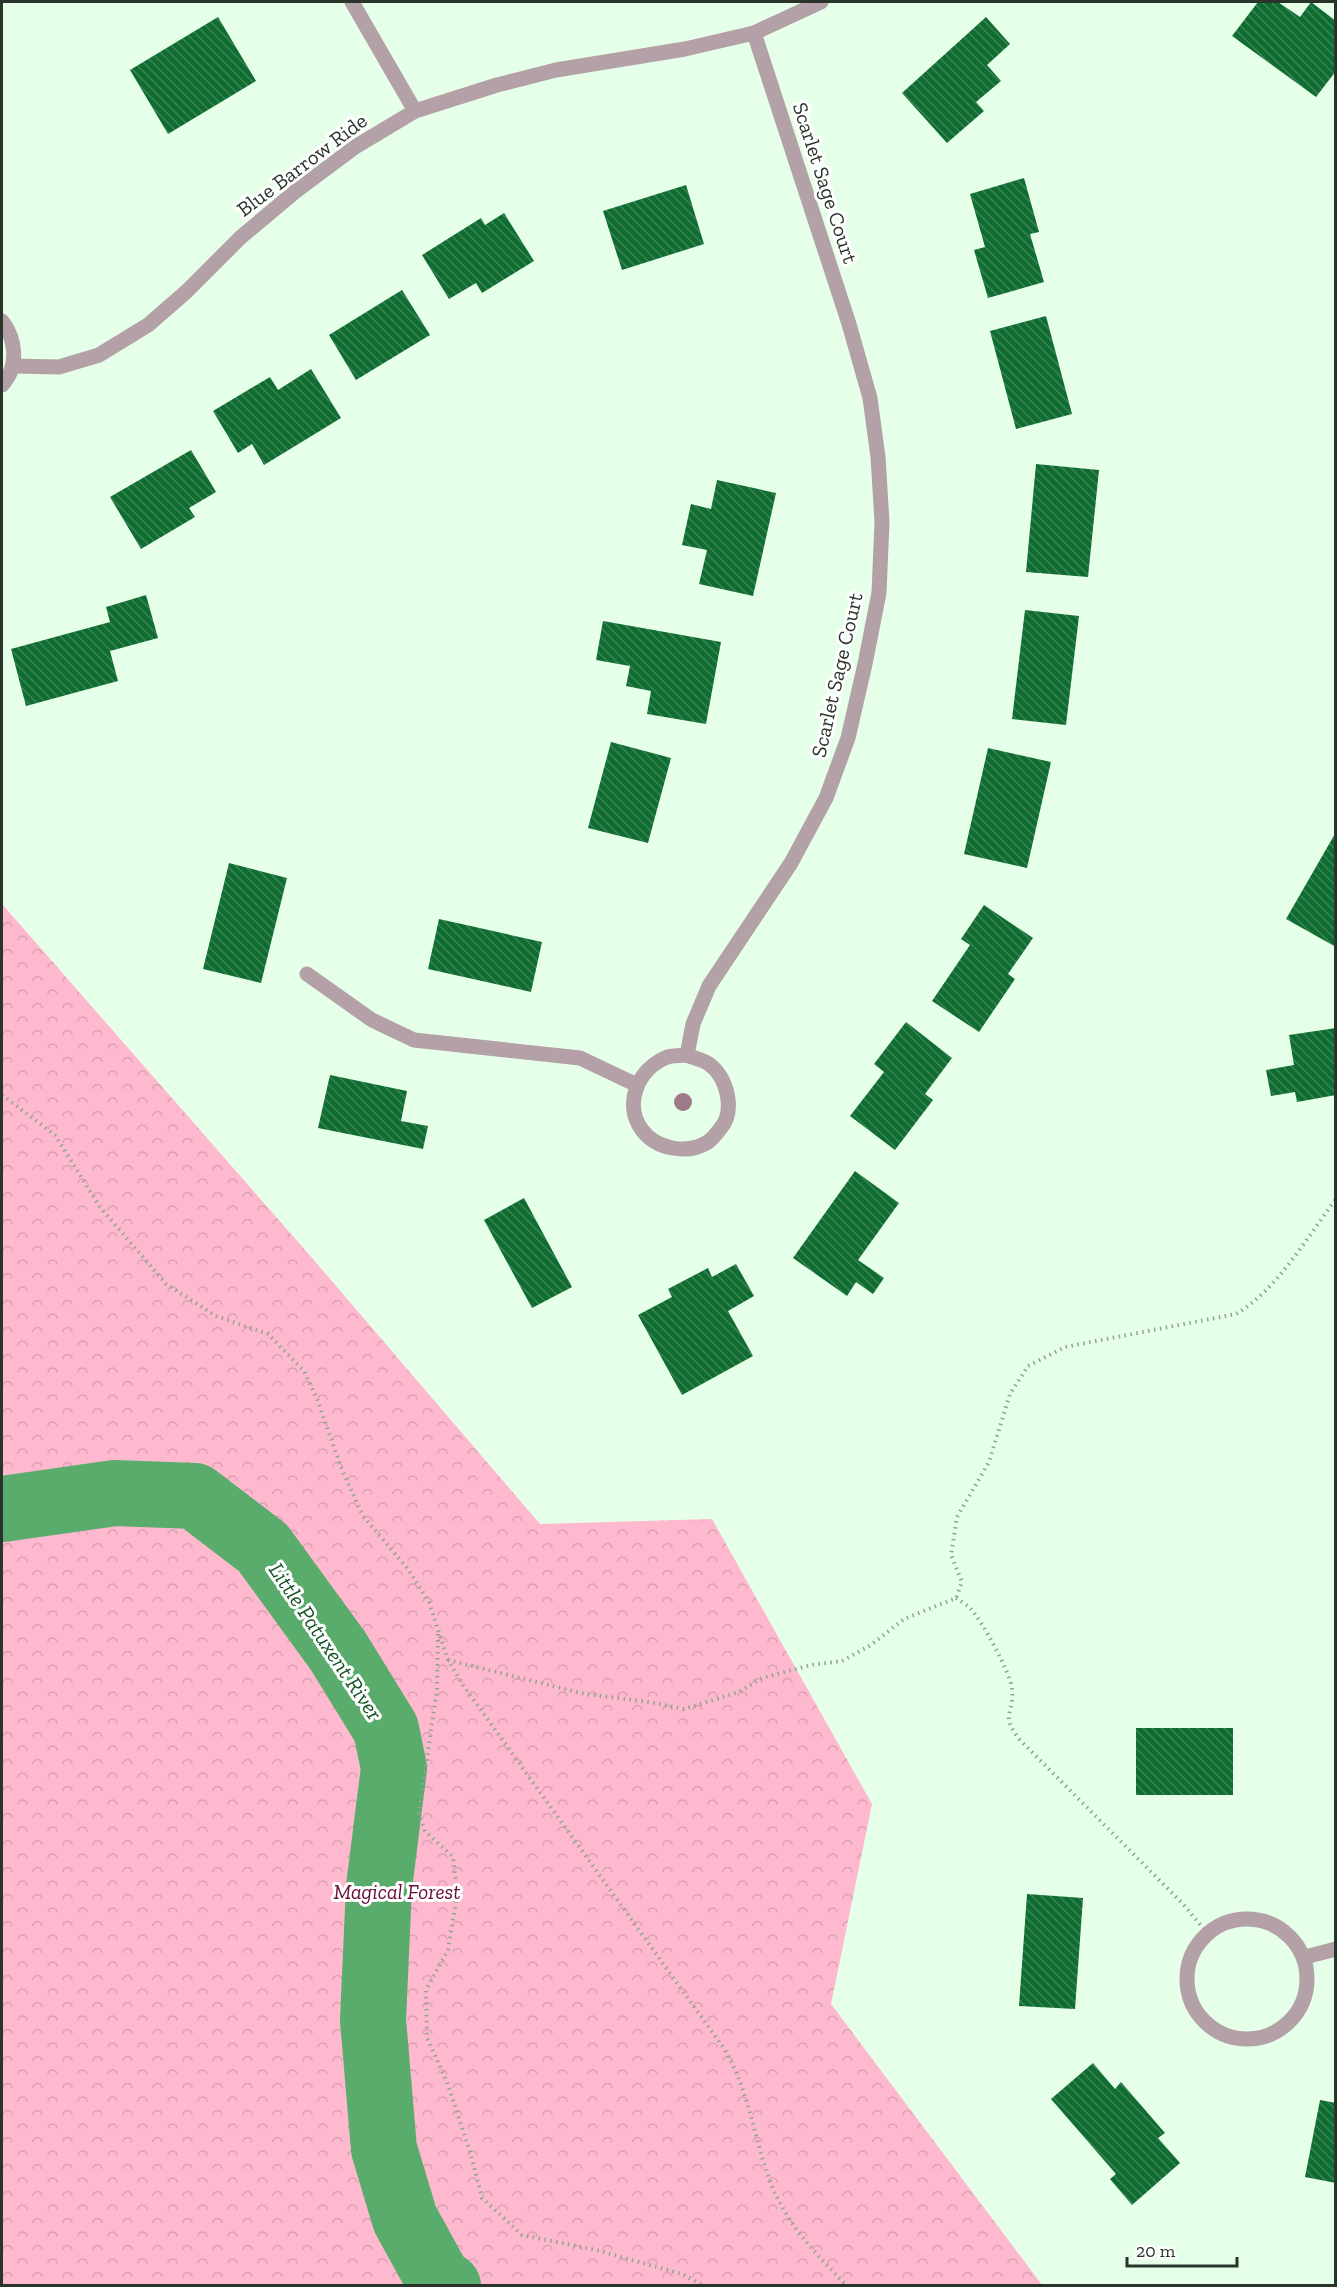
<svg xmlns="http://www.w3.org/2000/svg" width="1337" height="2287" font-family="'Zilla Slab',serif">
<style>
.forest{fill:url(#forest-crowns)}
.lines{fill:none;stroke-linecap:round;stroke-linejoin:round}
.river{stroke:#59ac6c;stroke-width:66}
.building{fill:url(#building-back-hatch)}
.path{stroke:#91a494;stroke-width:4;stroke-dasharray:1.5 4.5;stroke-linecap:butt}
.minor{stroke:#b3a1a7;stroke-width:15}
.tree{fill:#9f7a88}
.labels{text-anchor:middle;stroke-width:6;stroke-linejoin:round;paint-order:stroke}
.street-label{font-size:21px;fill:#29352b;stroke:#fff}
.park-label{font-size:21px;font-style:italic;fill:#650e38;stroke:#fff}
.water-label{font-size:22px;font-style:italic;fill:#165227;stroke:#fff}
</style>
<defs>
<pattern id="forest-crowns" width="20" height="18" patternUnits="userSpaceOnUse" patternTransform="scale(1.5)"><rect width="20" height="18" fill="#feb9cf"/><path d="M2 6a3 3 0 1 1 6 0M12 15a3 3 0 1 1 6 0" fill="none" stroke="#daa0b2"/></pattern>
<pattern id="building-back-hatch" width="6" height="6" patternUnits="userSpaceOnUse" patternTransform="scale(1.5)"><rect width="6" height="6" fill="#106d31"/><path d="M-1 5l2 2M0 0l6 6M5-1l2 2" fill="none" stroke="#3c8254"/></pattern>
</defs>
<rect width="100%" height="100%" fill="#e6ffe9"/>
<!-- forest -->
<path class="forest" d="M2,904L313,1259L540,1524L712,1519L872,1804L831,2004L1042,2285H2Z"/>
<g class="lines">
<!-- river -->
<path class="river" d="M2,1509L115,1493L195,1496L263,1548L338,1651L386,1729L394,1768L379,1887L373,2020L384,2149L405,2219L438,2279L448,2286"/>
</g>
<!-- building -->
<g class="building">
<path d="M1258,2H1278L1300,17L1311,2L1336,21V71L1316,97L1232,36Z"/>
<path d="M218,17L256,81L168,134L130,70Z"/>
<path d="M986,17L1010,44L987,65L1001,81L976,102L984,111L947,143L902,93Z"/>
<path d="M1024,178L1039,232L1030,234L1044,282L988,298L974,250L985,247L970,194Z"/>
<path d="M686,185L704,244L622,270L603,211Z"/>
<path d="M504,213L534,261L482,293L476,283L449,299L422,255L481,218L485,225Z"/>
<path d="M402,290L430,335L356,380L329,335Z"/>
<path d="M1046,316L1072,414L1016,429L990,331Z"/>
<path d="M311,369L341,418L264,465L252,444L238,453L213,411L270,377L278,390Z"/>
<path d="M191,450L216,492L189,508L195,517L141,549L110,497Z"/>
<path d="M1036,464L1099,470L1088,577L1026,572Z"/>
<path d="M717,480L776,493L753,596L699,584L707,550L682,545L691,504L711,509Z"/>
<path d="M146,595L158,638L110,651L118,681L26,706L11,649L110,622L106,607Z"/>
<path d="M1025,610L1079,616L1066,725L1012,719Z"/>
<path d="M603,621L721,642L706,724L647,714L651,691L626,686L630,666L596,660Z"/>
<path d="M611,742L671,758L648,843L588,828Z"/>
<path d="M988,748L1051,762L1027,868L964,854Z"/>
<path d="M1336,832V947L1286,919Z"/>
<path d="M229,863L287,878L261,983L203,969Z"/>
<path d="M984,905L1033,938L1008,974L1015,979L979,1032L932,1001L970,945L961,939Z"/>
<path d="M439,919L542,942L531,992L428,969Z"/>
<path d="M906,1022L952,1058L925,1094L933,1100L895,1150L850,1116L884,1072L874,1064Z"/>
<path d="M1336,1028V1095L1297,1102L1295,1092L1271,1096L1266,1070L1294,1065L1289,1035Z"/>
<path d="M330,1075L407,1091L401,1121L428,1126L423,1149L318,1128Z"/>
<path d="M855,1171L899,1203L858,1260L884,1278L873,1294L856,1282L847,1296L793,1258Z"/>
<path d="M524,1198L572,1287L532,1308L484,1220Z"/>
<path d="M736,1264L754,1296L728,1311L753,1356L682,1395L638,1315L672,1297L668,1289L708,1268L712,1277Z"/>
<rect x="1136" y="1728" width="97" height="67"/>
<path d="M1027,1894L1083,1898L1075,2009L1019,2006Z"/>
<path d="M1093,2063L1115,2089L1121,2082L1165,2133L1158,2138L1180,2163L1132,2205L1110,2179L1116,2174L1051,2099Z"/>
<path d="M1320,2100L1336,2103V2183L1305,2177Z"/>
</g>
<g class="lines">
<!-- path -->
<g class="path">
<path d="M2,1095L55,1135L100,1207L166,1284L216,1316L268,1334L304,1371L317,1399L342,1470L363,1516L407,1568L429,1602L448,1660L463,1685L723,2047C751,2093 753,2139 772,2186C788,2226 818,2256 847,2286"/>
<path d="M956,1598C961,1601 967,1605 971,1609C982,1621 1010,1672 1012,1688C1015,1714 999,1714 1020,1740L1183,1904L1207,1933"/>
<path d="M438,1634L437,1689L419,1814L425,1831L453,1857L457,1895L448,1950L426,1990L427,2038L447,2082L471,2155L482,2198L522,2235L596,2250L682,2274L704,2286"/>
<path d="M448,1660L585,1694L649,1702L684,1709L739,1692L762,1678L811,1665L842,1661L871,1645L904,1619L956,1598L962,1582L951,1555L957,1517L989,1462L1010,1394L1028,1366L1065,1347L1236,1314C1278,1289 1307,1237 1336,1199"/>
</g>
<!-- minor -->
<g class="minor">
<path d="M352,2L415,111"/>
<path d="M2,321C16,339 19,367 2,385"/>
<path d="M13,366L59,367L99,355L148,325L186,292L241,237L296,191L355,147L415,111L497,85L556,70L685,49L754,33L821,2"/>
<path d="M307,974L372,1020L414,1040L580,1058L637,1085"/>
<path d="M687,1055C694,1058 703,1060 709,1064C727,1077 736,1111 720,1129C717,1133 712,1139 708,1142C687,1155 656,1149 642,1130C623,1104 638,1070 665,1058C671,1055 680,1056 687,1055L693,1024L709,986L791,863L826,798L848,738L865,664L879,593L882,522L878,457L870,398L849,324L754,33"/>
<circle cx="1247" cy="1979" r="60"/>
<path d="M1305,1957L1336,1949"/>
</g>
</g>
<!-- trees -->
<circle class="tree" cx="683" cy="1102" r="9"/>
<g class="labels">
<!-- street labels -->
<g class="street-label">
<text transform="translate(302 165) rotate(-37)" y="7">Blue Barrow Ride</text>
<text transform="translate(825 183) rotate(72)" y="7">Scarlet Sage Court</text>
<text transform="translate(837 675) rotate(-77)" y="7">Scarlet Sage Court</text>
</g>
<!-- park labels -->
<g class="park-label">
<text x="397" y="1899">Magical Forest</text>
</g>
<!-- water labels -->
<g class="water-label">
<text transform="translate(326 1641) rotate(56)" y="8">Little Patuxent River</text>
</g>
</g>
<!-- border -->
<rect width="1337" height="2287" fill="none" stroke="#29352b" stroke-width="6"/>
<!-- scale -->
<path d="M1127 2257v9h110v-9" fill="none" stroke="#29352b" stroke-width="3"/>
<text x="1136" y="2257" font-size="18" fill="#29352b" stroke="#ffffff" stroke-width="4.5" paint-order="stroke">20 m</text>
</svg>
